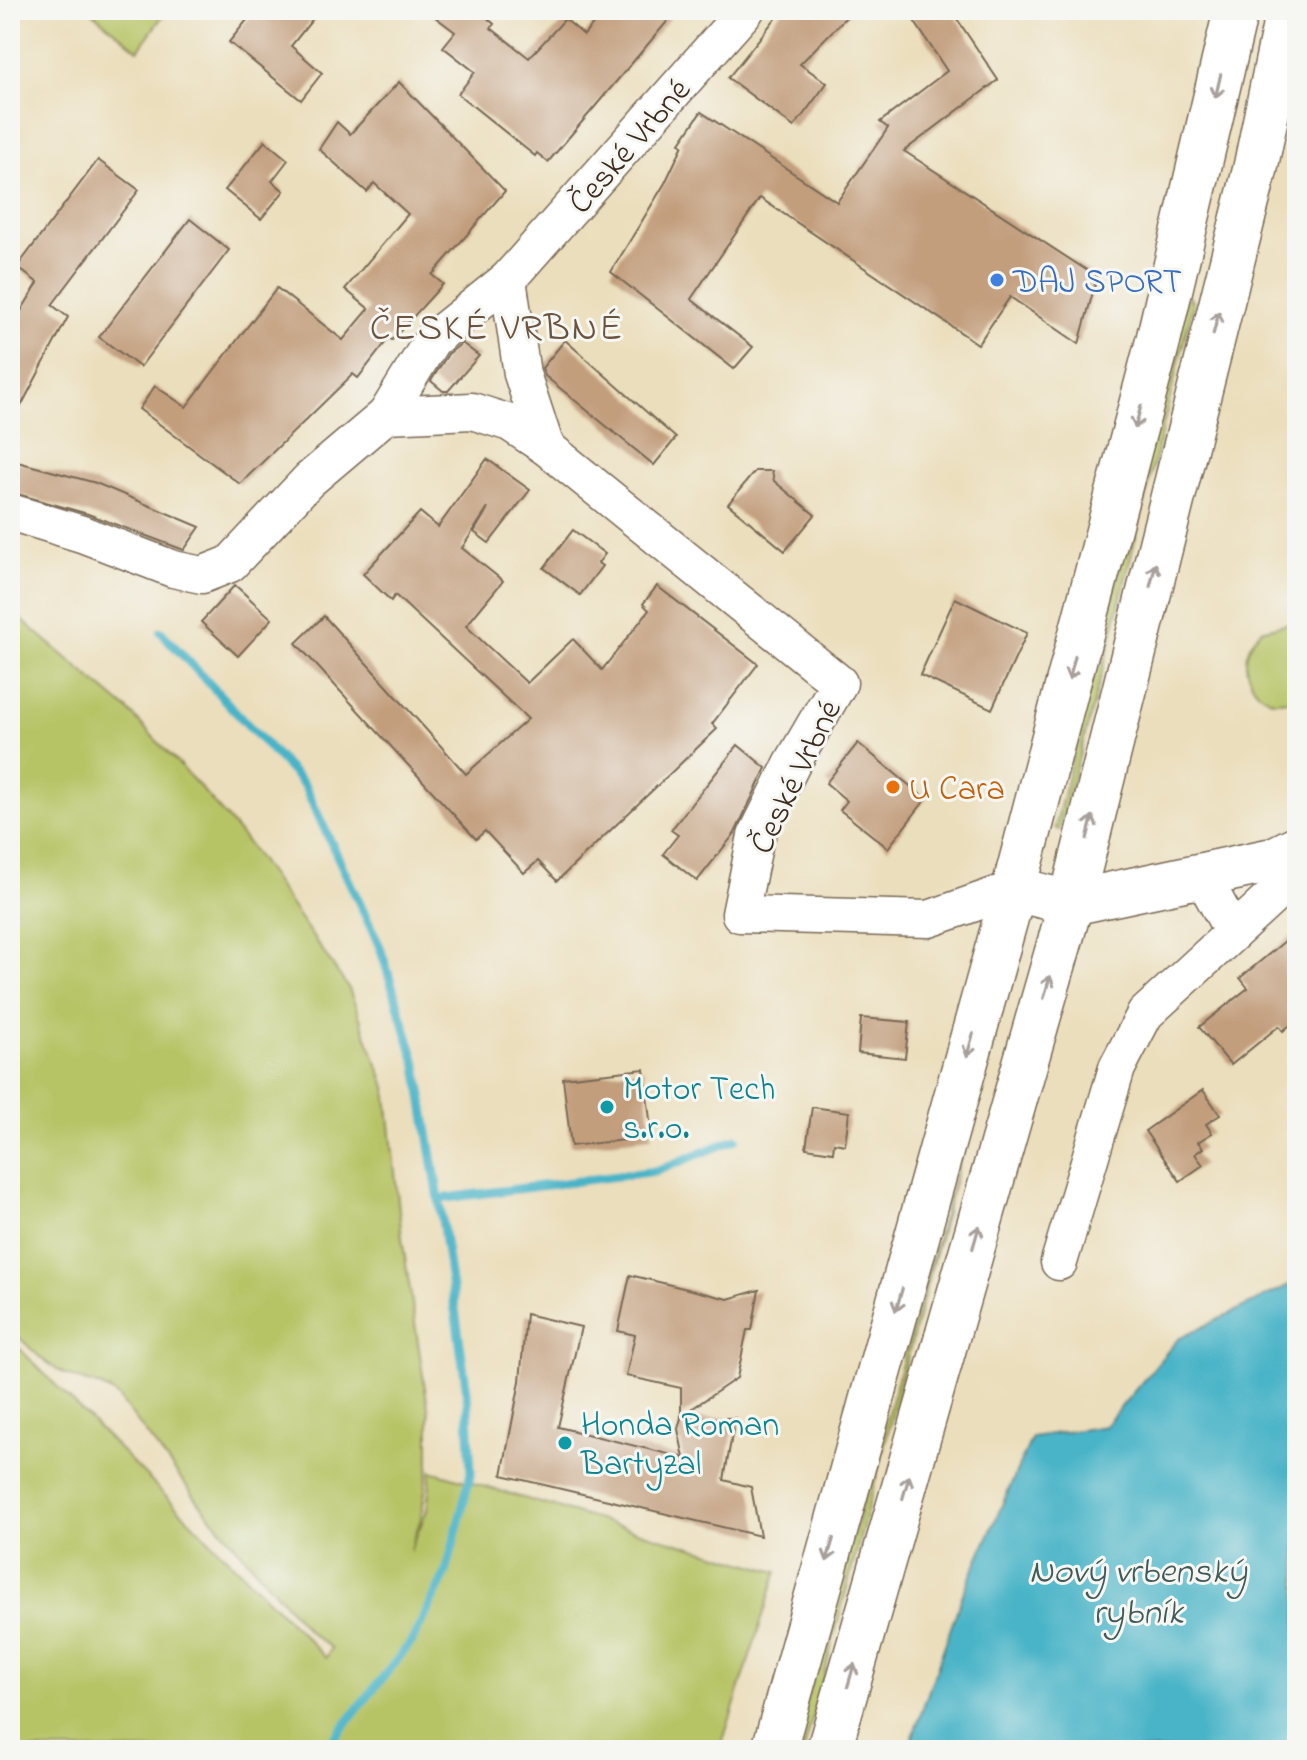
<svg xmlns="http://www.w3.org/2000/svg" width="1307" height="1760" font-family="'Indie Flower',sans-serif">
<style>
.green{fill:#b7c466;stroke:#797742;stroke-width:2}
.water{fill:#49b4c7;stroke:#426f72;stroke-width:2}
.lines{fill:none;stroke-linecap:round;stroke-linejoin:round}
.stream{stroke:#49b4c7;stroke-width:9}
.building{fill:#c29e7d}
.minor-casing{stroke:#796955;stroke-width:39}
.tertiary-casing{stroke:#796955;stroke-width:47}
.primary-casing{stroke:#796955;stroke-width:47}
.trunk-casing{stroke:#796955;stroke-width:47}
.minor{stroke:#fff;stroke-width:36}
.tertiary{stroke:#fff;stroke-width:44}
.primary{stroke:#fff;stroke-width:44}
.trunk{stroke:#fff;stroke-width:44}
.oneway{stroke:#a79f9a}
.shop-dot{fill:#3f7fe0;stroke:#f6f6f2;stroke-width:3}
.food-dot{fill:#e8710a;stroke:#f6f6f2;stroke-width:3}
.culture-dot{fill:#0f9aa8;stroke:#f6f6f2;stroke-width:3}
.labels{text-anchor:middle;stroke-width:6;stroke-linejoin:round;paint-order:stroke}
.street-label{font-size:34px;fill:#3b2a1e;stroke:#f6f6f2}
.shop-label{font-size:34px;fill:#366cbe;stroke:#f6f6f2;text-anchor:start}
.food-label{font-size:34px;fill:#c56008;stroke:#f6f6f2;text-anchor:start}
.culture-label{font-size:34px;fill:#0d838f;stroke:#f6f6f2;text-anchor:start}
.water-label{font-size:36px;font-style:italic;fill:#405a59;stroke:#f6f6f2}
.quarter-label{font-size:38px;letter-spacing:2px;fill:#6a533f;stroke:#f6f6f2}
</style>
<rect width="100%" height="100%" fill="#f6f6f2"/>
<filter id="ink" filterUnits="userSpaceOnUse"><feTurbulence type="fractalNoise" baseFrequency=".0125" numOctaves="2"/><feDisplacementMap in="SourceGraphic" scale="16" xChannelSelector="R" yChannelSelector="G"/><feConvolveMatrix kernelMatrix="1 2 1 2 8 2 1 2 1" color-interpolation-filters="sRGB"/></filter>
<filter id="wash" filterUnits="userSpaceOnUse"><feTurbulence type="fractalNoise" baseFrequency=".006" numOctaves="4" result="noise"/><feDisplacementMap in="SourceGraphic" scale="32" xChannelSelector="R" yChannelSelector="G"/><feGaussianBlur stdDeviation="1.8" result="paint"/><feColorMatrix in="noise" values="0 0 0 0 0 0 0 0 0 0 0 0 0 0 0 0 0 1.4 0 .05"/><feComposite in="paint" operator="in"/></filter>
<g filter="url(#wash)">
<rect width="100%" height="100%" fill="#ebdebc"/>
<!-- green -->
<g class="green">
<path d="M89,10H167L138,50Z"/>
<path d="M1190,297L1193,304L1106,658L1059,830L1055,828L1186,301Z"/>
<path d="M10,610L127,709L200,787L247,842L349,989L386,1087L402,1238L429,1414V1464L421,1518L410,1551L427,1510L431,1471L777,1572L720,1750H10V1339L326,1658L331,1648L309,1632L202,1506L118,1397C102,1383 84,1383 65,1374C43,1363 27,1345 10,1328Z"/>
<path d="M1289,623L1297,625V700L1273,701L1260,694C1241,672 1241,652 1261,630Z"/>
<path d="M965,1140L804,1750H793Z"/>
</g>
<!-- water -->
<path class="water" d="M1297,1281V1750H908L962,1596L1032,1437L1105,1426L1178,1339Z"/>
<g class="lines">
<!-- stream -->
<g class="stream">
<path d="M161,632L304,785L380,947L417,1066L439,1199L467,1392L471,1473L446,1573L412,1641L325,1750"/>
<path d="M439,1199L656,1171L736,1139"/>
</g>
</g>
<g id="blocks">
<!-- building -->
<g class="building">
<path d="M255,10H320L291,46L322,73L301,100L229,42Z"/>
<path d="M426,10H478L494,24L491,28L529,58L565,19L584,35L605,10H677L548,162L537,153L535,156L458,94L475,72L443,47L455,32Z"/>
<path d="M782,10H853L800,64L827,83L794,127L728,78Z"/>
<path d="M907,10H951L998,80L904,151L1097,277L1079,344L1010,297L978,344L760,198L691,299L753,347L734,369L611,272L665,183L683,145L680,143L701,112L837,202L888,128L880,122L947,71Z"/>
<path d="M399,82L505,191L432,275L443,284L392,340L389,338L358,378L353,374L240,484L139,409L155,386L186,407L277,288L343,340L369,309L345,289L408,214L374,183L367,192L319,149L337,122L350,134Z"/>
<path d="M265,141L288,160L272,181L284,191L261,219L225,190Z"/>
<path d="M98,160L139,190L52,305L68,317L10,427V329L38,283L17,267Z"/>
<path d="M190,219L229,250L140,367L99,337Z"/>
<path d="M565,340L676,438L654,465L545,376L542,368Z"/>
<path d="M462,343L479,356L448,391H443L431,381L448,354Z"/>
<path d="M487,459L530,490L489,543L474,532L488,508L462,548L503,581L466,626L527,683L573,639L602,670L649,610L643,604L657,586L758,664L712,724L717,729L557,881L538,861L524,873L485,831L476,839L296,643L324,616L466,774L528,719L395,595L391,601L363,574L420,512L438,527Z"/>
<path d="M10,460L96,483L200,527L184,550L88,514L10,492Z"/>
<path d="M755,471H772L774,481L815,515L785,551L728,504Z"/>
<path d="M573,530L605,554L598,563L602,566L580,595L544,568Z"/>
<path d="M235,585L272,619L238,656L201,622Z"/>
<path d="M955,598L1027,633L992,709L920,675Z"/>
<path d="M858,743L926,799L888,848L840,810L847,801L826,783Z"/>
<path d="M738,745L766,768L735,833L697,881L663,854L678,835L671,830Z"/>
<path d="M1297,931V1019L1283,1031L1279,1026L1231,1065L1199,1027L1248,988L1240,978Z"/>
<path d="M861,1018L909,1022L905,1058L858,1053Z"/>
<path d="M644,1069L652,1137L571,1146L563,1078Z"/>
<path d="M1203,1090L1220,1115L1206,1124L1212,1133L1198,1142L1203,1148L1195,1154L1203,1165L1180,1181L1145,1131Z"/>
<path d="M812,1107L849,1112L845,1145L834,1143L833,1152L806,1148Z"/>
<path d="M630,1275L728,1299L759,1290L752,1330H747L737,1378L681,1416V1388L626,1376L635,1335L618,1331Z"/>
<path d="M526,1314L581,1327L558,1427L684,1458L678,1429L681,1418H735L724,1480L751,1487L760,1536L502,1475L520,1381Z"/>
</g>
</g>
</g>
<g filter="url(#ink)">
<use href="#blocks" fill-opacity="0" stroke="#796955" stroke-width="2"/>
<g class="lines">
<defs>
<g id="minor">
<path d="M508,279L522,374L546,447"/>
<path d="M386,415L432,340L508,279L746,10"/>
<path d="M10,512L82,534L173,569L202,575L230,564L309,480L386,415L472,411L510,423L546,447L839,683L793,762L756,836L740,914L929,919L1014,889"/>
<path d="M1202,876L1233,932"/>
<path d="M1059,1262L1117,1068L1145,1014L1297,874"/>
</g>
<path id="tertiary" d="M1014,889L1071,903L1273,860L1297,848"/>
<g id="primary">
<path d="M1014,889L1158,341L1236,10"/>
<path d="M1071,903L1255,170L1288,10"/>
</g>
<g id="trunk">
<path d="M774,1750L1014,889"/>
<path d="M829,1750L1071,903"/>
</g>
</defs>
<!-- minor casing -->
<use href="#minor" class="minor-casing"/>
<!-- tertiary casing -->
<use href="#tertiary" class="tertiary-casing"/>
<!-- primary casing -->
<use href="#primary" class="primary-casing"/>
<!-- trunk casing -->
<use href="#trunk" class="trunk-casing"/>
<!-- minor -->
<use href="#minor" class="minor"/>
<!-- tertiary -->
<use href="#tertiary" class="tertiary"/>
<!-- primary -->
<use href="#primary" class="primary"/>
<!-- trunk -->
<use href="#trunk" class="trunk"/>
</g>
<!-- one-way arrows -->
<defs><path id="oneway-shaft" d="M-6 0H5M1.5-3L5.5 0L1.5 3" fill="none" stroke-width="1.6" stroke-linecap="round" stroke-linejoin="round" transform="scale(2)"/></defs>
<g class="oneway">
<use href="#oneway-shaft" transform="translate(1218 86) rotate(103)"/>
<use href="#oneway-shaft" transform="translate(1216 323) rotate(-76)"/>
<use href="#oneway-shaft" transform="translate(1138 417) rotate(105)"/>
<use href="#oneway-shaft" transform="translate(1153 575) rotate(-76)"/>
<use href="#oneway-shaft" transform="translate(1072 668) rotate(105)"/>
<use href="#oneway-shaft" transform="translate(1090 827) rotate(-76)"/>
<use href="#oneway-shaft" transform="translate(1047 987) rotate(-74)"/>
<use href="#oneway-shaft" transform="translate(970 1045) rotate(106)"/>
<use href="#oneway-shaft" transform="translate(976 1237) rotate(-74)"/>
<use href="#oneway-shaft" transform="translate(899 1300) rotate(106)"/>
<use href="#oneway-shaft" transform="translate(906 1487) rotate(-74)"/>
<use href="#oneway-shaft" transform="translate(830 1550) rotate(106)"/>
<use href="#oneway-shaft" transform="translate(851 1675) rotate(-74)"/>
</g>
</g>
<!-- markers -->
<circle class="shop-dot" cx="997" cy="280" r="8"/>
<circle class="food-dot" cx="893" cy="787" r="8"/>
<g class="culture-dot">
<circle cx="607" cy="1107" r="8"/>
<circle cx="565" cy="1443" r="8"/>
</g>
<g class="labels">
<!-- street labels -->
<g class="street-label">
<text transform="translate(628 145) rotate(-49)" y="12">České Vrbné</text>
<text transform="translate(794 776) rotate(-64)" y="12">České Vrbné</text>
</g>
<!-- shop labels -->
<g class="shop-label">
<text x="1013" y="292">DAJ SPORT</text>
</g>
<!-- food labels -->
<g class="food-label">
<text x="909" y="799">U Cara</text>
</g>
<!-- culture labels -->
<g class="culture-label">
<text x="623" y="1099">Motor Tech<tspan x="623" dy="39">s.r.o.</tspan></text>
<text x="581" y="1435">Honda Roman<tspan x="581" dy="39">Bartyzal</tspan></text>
</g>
<!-- water labels -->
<g class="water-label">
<text x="1138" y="1582">Nový vrbenský<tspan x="1138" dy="41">rybník</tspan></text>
</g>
<!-- quarter labels -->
<g class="quarter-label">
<text x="497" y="339">ČESKÉ VRBNÉ</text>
</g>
</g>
<!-- margin -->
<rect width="1307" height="1760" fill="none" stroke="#f6f6f2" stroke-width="40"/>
</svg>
